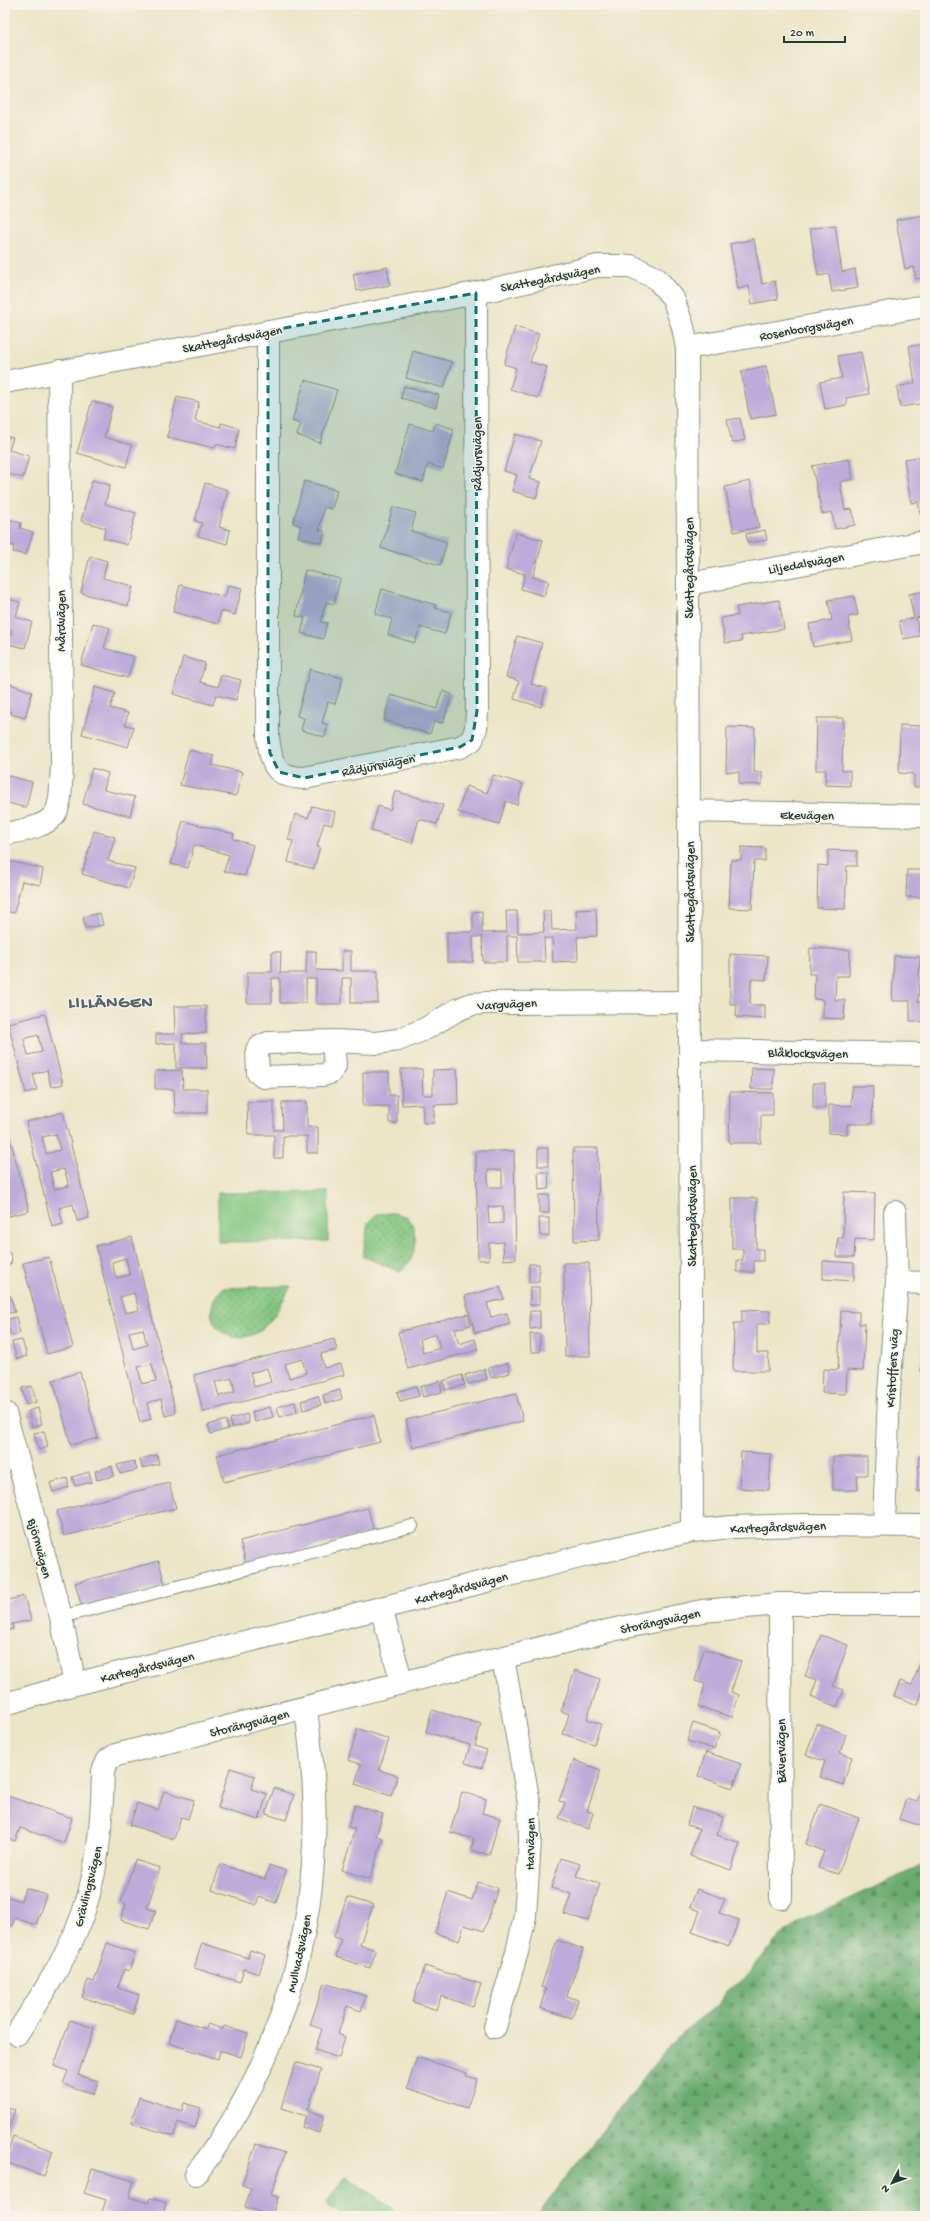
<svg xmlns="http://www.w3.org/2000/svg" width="930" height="2221" font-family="'Gochi Hand',sans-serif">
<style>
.grass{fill:#82c57f;stroke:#50815a}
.forest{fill:url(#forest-firs);stroke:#447451}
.park{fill:url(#park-dots);stroke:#50815a}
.building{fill:#bcacd9;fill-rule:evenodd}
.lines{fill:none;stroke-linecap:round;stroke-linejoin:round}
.service-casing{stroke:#86917e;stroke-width:14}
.minor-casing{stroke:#86917e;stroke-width:24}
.tertiary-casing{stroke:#86917e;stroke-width:24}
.service{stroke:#fff;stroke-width:12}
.minor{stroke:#fff;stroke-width:22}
.tertiary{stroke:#fff;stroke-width:22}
.marked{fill:#0f766e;fill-opacity:0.2;stroke:#0f766e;stroke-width:3;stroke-dasharray:8 5;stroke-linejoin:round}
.labels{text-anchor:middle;stroke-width:3;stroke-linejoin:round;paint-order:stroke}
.street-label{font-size:13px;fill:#1f3d34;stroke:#f7f3e8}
.district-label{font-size:17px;font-weight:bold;letter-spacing:1px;fill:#56646e;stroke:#f7f3e8}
</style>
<defs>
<pattern id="forest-firs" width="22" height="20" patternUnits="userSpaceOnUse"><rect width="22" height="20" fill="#69aa6e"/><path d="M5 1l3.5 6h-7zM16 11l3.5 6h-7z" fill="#568c5b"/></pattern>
<pattern id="park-dots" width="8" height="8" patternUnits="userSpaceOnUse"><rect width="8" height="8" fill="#82c57f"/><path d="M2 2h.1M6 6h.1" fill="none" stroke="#6aa169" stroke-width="1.8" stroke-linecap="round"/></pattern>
</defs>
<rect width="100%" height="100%" fill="#f7f3e8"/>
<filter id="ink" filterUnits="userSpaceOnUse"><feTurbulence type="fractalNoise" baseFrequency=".025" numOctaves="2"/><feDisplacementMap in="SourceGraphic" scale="8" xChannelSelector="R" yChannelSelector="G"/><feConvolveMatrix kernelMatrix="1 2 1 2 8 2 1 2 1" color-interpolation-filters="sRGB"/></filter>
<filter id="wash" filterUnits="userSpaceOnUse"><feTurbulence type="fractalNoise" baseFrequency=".012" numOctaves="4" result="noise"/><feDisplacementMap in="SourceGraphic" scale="16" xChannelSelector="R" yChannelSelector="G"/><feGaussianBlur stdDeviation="0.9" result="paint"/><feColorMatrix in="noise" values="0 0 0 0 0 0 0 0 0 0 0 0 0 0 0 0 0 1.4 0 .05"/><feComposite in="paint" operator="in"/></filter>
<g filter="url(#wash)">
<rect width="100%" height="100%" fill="#ece5c7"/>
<!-- grass -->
<path class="grass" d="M328,1192V1241L218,1242V1193Z"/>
<!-- forest -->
<path class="forest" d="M925,1864V2216H536L666,2049L691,2025L719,2004L726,1992L742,1981L778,1938L799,1922Z"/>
<!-- park -->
<g class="park">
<path d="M393,1213L408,1217C420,1235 417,1259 400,1272L363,1256L368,1222L377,1214Z"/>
<path d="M291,1286C283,1300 275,1318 262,1329C230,1354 192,1318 223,1288Z"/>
<path d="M345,2176L394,2209L390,2216H340L341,2214L326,2204Z"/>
</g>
<g id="blocks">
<!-- building -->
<g class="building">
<path d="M923,215L925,277L916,279L914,267L905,269L896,220Z"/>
<path d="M835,225L842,272L855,269L858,288L832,292L829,274L818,276L810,229Z"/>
<path d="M754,239L762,284L775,281L778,299L752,304L749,286L738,289L730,244Z"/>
<path d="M387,267L390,285L357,291L353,274Z"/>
<path d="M515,327L539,334L530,362L547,367L538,398L510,389L516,368L504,364Z"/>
<path d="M925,344V403L900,407L897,387L915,383L909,346Z"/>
<path d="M413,351L452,362L444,388L406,378Z"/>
<path d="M861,352L869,394L846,398L847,405L825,409L820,382L842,378L838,356Z"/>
<path d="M766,366L776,414L750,419L741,371Z"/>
<path d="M305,380L337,390L320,443L297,435L301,424L292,421Z"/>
<path d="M404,386L439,395L436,408L401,398Z"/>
<path d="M177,397L199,402L195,421L220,427L221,423L239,428L235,449L216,444L215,448L167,437Z"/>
<path d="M92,401L112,407L104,437L132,445L126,467L77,453Z"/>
<path d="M740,418L745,440L732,443L727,420Z"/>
<path d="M435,423L454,429L443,469L428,464L423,482L395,474L410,424L433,431Z"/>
<path d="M515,434L541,441L529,479L541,482L536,498L512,491L517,475L504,471Z"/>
<path d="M5,436L13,438L9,450L29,456L23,478L5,473Z"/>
<path d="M925,456V513L920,514L918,502L911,503L904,459Z"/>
<path d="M849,459L853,479L840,482L845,510L852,509L855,525L835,529L832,512L822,514L812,466Z"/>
<path d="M92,480L110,485L105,504L136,513L127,545L103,538L106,528L81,521Z"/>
<path d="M304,481L337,490L332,509L324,507L319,530L324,531L322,543L298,537L301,526L293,523Z"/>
<path d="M750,481L759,527L734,532L725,487Z"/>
<path d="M205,483L228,490L219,527L230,530L227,544L198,536L202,523L195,521Z"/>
<path d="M393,507L416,513L411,531L447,542L440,565L381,548Z"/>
<path d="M5,518L21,523L20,528L33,532L26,555L13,552L14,546L5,544Z"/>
<path d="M765,530L767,540L748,543L746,534Z"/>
<path d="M516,533L543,540L533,577L549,581L544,596L521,589L525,574L506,569Z"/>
<path d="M90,556L107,561L103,578L133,586L128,606L81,593Z"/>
<path d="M305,570L340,579L334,604L326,602L321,622L327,623L323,639L301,633L305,618L296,616Z"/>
<path d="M180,585L225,597L228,585L242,588L235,615L221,611L218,624L173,612Z"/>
<path d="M382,589L436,605L435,608L451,612L445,634L420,627L415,643L388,635L392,619L375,614Z"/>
<path d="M925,591V616L916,618L920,636L903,639L899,621L914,618L909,594Z"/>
<path d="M854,596L858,615L848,617L852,640L813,647L809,624L832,620L828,600Z"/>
<path d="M5,598L20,602L16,617L32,622L25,648L8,644L12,630L5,628Z"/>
<path d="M779,600L784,629L741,636L742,641L725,643L721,618L738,615L736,607Z"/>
<path d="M93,623L110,628L104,648L134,657L128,678L81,665Z"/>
<path d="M517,636L542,643L531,684L546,688L541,707L514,699L519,681L506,677Z"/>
<path d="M183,657L205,663L200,682L218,687L221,675L241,680L236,700L216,695L213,705L173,694Z"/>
<path d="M310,669L343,678L335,704L328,702L322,723L328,725L325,737L301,730L304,718L297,716Z"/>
<path d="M5,682L32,692L25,718L11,714L12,712L5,710Z"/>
<path d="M95,687L115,693L110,708L128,713L125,725L134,727L128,747L82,734Z"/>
<path d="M442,691L452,694L443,723L434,721L430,734L384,720L391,695L437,709Z"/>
<path d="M817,718H843L842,771H850V786L825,785L826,770H816Z"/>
<path d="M900,725L925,726V787H914V774L899,773Z"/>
<path d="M727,727L755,728L754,772H762V785L739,784V772H726Z"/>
<path d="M189,750L214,756L212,765L242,772L236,796L180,785Z"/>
<path d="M92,768L108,773L104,790L135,797L130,816L83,804Z"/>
<path d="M5,775L32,782L26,808L5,802Z"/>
<path d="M493,775L523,784L517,805L506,801L499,824L458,812L466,786L487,793Z"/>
<path d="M395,791L443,805L437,824L419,819L412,843L371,831L378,806L390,810Z"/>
<path d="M312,806L335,812L332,825L324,823L317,847H320L314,869L288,862L293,841L288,840L295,814L308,818Z"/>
<path d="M183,821L234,834L233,839L253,845L245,876L224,871L229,855L194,845L188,868L171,864Z"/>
<path d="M94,831L115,837L108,861L135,868L129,888L82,874Z"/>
<path d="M741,847L765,848V861H754L752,909L729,908L731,860H741Z"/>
<path d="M828,850L857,851V866H847L845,909L817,908L818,865L828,866Z"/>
<path d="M5,860L43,869L40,885L22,881L14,913L5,911Z"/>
<path d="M907,870H925V897H906Z"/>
<path d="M596,909L597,936L577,937L578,961L553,962L552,938H544L545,962H518L517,936H507V962H483L482,937H473V962H447V932H473V912L482,911V933L507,932L506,911H517L518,933L544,932L543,911H551L552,930L577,929L576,910Z"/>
<path d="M100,913L103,925L85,928L83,917Z"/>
<path d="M810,948L850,950L849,976H836L835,1000H845L844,1019L823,1018V1000L814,999L815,974H809Z"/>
<path d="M307,951H316V970L342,971V951H351V971H378V1003H351V978H342V1004H316V979H306V1003H280V978H272V1003H247V972H272V952H281L280,973H306Z"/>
<path d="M730,954L768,956L766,980L751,979L750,1005H765V1019L736,1017L737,1004H730Z"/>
<path d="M894,956L920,957L918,1002H925V1022L910,1021V1001H892Z"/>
<path d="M174,1006H206V1033L182,1034V1043H206L207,1068H176V1043L156,1044V1034H175Z"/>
<path d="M45,1014L63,1084L51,1087L47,1070L33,1074L37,1090L26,1093L8,1023ZM38,1035L42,1052L28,1055L24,1039Z"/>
<path d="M752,1068L774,1069L773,1089H751Z"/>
<path d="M401,1069H422L423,1095H433V1070L457,1069L458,1104L434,1105V1123H423V1104L402,1105Z"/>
<path d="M182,1070L183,1089H207V1113H175L174,1089H155V1071Z"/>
<path d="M363,1072H389V1095H397V1123H389V1106H363Z"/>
<rect x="813" y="1083" width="12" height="25"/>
<path d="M852,1086H873L872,1124H847V1134L829,1133V1105L851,1106Z"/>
<path d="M730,1092L773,1093V1115H761V1143H729Z"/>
<path d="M274,1101V1130H283L282,1102H307V1127H318V1153H307V1136H283V1158H274V1135H248L247,1102Z"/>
<path d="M63,1112L89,1218L77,1221L73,1204L59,1208L63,1224L52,1227L26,1122ZM56,1134L60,1150L46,1154L42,1137ZM64,1169L69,1186L54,1189L50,1172Z"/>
<path d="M7,1127L29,1211L5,1217V1128Z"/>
<rect x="538" y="1148" width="10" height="18"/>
<path d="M573,1148H598L599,1240L574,1241Z"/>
<path d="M476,1151H514L516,1259L504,1260L503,1242L489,1243V1260H478ZM488,1170H502V1187H488ZM503,1206V1223L489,1224L488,1207Z"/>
<path d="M538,1172H548L549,1189L539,1190Z"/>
<path d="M844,1192L875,1193L874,1240L855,1239L854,1257H837L838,1238H843Z"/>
<rect x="539" y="1195" width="10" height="18"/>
<path d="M732,1198H757L756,1249H763V1261H754V1272H737V1260H743V1249H732Z"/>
<path d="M539,1218H549V1236H540Z"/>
<path d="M132,1237L176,1413L165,1416L161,1399L147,1403L151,1419L140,1422L96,1246ZM126,1258L130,1275L116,1278L112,1262ZM134,1293L139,1310L125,1313L120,1297ZM143,1329L147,1345L133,1349L129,1332ZM152,1364L156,1381L142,1384L138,1367Z"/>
<path d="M49,1257L73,1347L47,1354L23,1263Z"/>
<path d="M823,1261L854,1263V1281L823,1279Z"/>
<path d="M564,1263H589L590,1356H565Z"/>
<rect x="529" y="1264" width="10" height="18"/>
<path d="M5,1278L9,1290H5Z"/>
<path d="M500,1287L504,1299L487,1303L491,1317L507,1313L510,1324L475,1333L465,1296Z"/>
<rect x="530" y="1287" width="9" height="18"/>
<path d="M10,1295L15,1312L5,1314V1296Z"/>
<path d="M742,1310L770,1311V1324H757V1353H769L768,1371H733L734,1323H742Z"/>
<path d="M530,1311H540V1328L530,1329Z"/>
<path d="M841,1311L859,1312V1324H865L863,1371L847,1370L846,1394L822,1393L823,1369L838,1370Z"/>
<path d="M468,1314L471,1325L455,1329L459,1344L475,1339L478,1350L408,1369L398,1332ZM436,1334L440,1348L423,1353L420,1339Z"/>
<path d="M16,1317L20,1333L11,1336L6,1320Z"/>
<path d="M923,1332H925V1372H921Z"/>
<path d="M530,1334H540V1352H531Z"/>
<path d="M334,1339L337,1350L321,1354L324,1368L341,1364L344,1375L203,1412L194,1375ZM302,1359L306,1373L289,1378L285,1364ZM267,1368L271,1382L254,1387L250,1373ZM232,1378L235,1392L219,1396L215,1382Z"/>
<path d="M22,1340L27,1356L17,1359L12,1342Z"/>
<path d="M508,1363L510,1373L491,1378L488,1368Z"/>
<path d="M485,1369L487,1379L468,1384L465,1375Z"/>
<path d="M80,1372L98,1438L71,1445L53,1380Z"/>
<path d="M462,1375L465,1385L445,1390L443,1381Z"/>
<path d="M440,1381L442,1392L423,1397L420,1387Z"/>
<path d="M32,1386L36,1402L26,1405L22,1388Z"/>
<path d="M416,1386L419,1396L400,1401L397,1392Z"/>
<path d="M340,1390L342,1399L325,1404L323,1395Z"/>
<path d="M516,1393L523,1421L413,1448L406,1420Z"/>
<path d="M318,1396L321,1405L303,1410L301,1401Z"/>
<path d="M295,1402L297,1412L280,1417L277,1407Z"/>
<path d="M270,1407L273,1417L255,1422L252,1412Z"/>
<path d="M38,1408L42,1424L32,1427L28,1411Z"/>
<path d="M247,1414L249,1423L232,1428L230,1419Z"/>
<path d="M374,1415L380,1442L224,1482L217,1455Z"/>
<path d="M226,1420L228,1429L211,1434L208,1425Z"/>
<path d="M44,1431L48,1447L39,1450L34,1433Z"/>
<path d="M741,1452L771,1454L769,1490L739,1488Z"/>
<path d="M157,1455L159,1464L142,1468L140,1459Z"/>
<path d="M919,1456L925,1457V1492L917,1491Z"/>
<path d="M833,1457H867V1475H857L858,1490H833Z"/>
<path d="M134,1461L137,1470L120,1474L117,1465Z"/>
<path d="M112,1466L114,1476L97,1480L95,1471Z"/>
<path d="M89,1472L92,1482L75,1486L72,1477Z"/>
<path d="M67,1478L69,1487L53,1492L50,1483Z"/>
<path d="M169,1483L176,1508L64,1536L57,1511Z"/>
<path d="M368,1508L374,1532L246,1564L240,1541Z"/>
<path d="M159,1561L165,1585L82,1607L75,1583Z"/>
<path d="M24,1596L31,1620L12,1624L13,1629L5,1631V1601Z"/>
<path d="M821,1635L848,1645L833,1686L844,1690L837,1707L811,1696L817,1680L805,1676Z"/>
<path d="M704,1649L741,1661L731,1692L739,1695L732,1717L699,1707L705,1684L695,1681Z"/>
<path d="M925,1649V1690L923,1689L918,1705L894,1696L900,1681L912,1685Z"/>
<path d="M575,1670L600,1679L587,1719L601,1724L594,1744L563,1734L569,1714L561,1711Z"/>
<path d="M432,1710L481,1724L475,1746L487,1750L482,1768L465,1763L470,1745L426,1732Z"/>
<path d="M693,1723L720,1732L714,1749L687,1741Z"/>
<path d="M817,1724L846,1734L840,1753L852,1757L843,1785L820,1777L825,1761L806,1755Z"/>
<path d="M358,1729L389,1739L379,1770L398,1776L391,1796L355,1784L361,1764L348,1760Z"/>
<path d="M706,1752L741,1764L733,1788L698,1776Z"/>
<path d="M574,1760L601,1770L587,1811L593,1813L588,1829L559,1818L565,1803L559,1801Z"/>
<path d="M230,1768L255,1776L251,1789L267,1794L259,1820L218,1808Z"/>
<path d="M925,1778V1827L899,1819L906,1799L917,1802Z"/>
<path d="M274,1788L294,1795L286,1820L266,1814Z"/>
<path d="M164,1791L194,1800L188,1819L181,1817L174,1839L130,1825L137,1803L158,1810Z"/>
<path d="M462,1792L486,1799L482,1813L500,1818L489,1855L471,1850L474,1839L450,1832Z"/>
<path d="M5,1795L72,1818L64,1843L20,1828L15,1841L5,1838Z"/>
<path d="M820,1804L859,1818L838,1874L818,1868L824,1851L806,1844Z"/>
<path d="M355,1805L383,1814L376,1836L383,1838L370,1879L342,1870L355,1829L348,1827Z"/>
<path d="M692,1807L723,1817L717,1835L740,1843L731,1870L690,1856L699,1829L687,1825Z"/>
<path d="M561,1858L580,1864L576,1876L600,1883L588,1921L564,1914L571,1894L551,1888Z"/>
<path d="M135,1860L160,1868L147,1908L156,1911L149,1929L121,1920L126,1904L121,1902Z"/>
<path d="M220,1864L265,1879L269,1865L286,1871L276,1903L259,1897L256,1905L212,1890Z"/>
<path d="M478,1882L498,1888L484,1931L464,1925L459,1941L435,1933L448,1892L472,1900Z"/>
<path d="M25,1888L46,1895L36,1925L15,1918L12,1926L5,1924V1896L21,1901Z"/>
<path d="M697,1889L725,1899L719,1913L739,1920L729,1946L692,1932L700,1911L690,1907Z"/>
<path d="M347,1897L373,1905L360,1945L376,1950L370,1968L336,1957L341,1939L334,1937Z"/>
<path d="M557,1940L583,1949L567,1996L578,2000L572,2018L540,2008L546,1989L541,1987Z"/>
<path d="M107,1943L135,1953L129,1971L124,1969L118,1988L139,1995L133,2014L82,1997L88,1980L94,1982Z"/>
<path d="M202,1943L248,1958L250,1950L265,1955L259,1974L244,1969L240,1982L194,1968Z"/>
<path d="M425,1966L481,1984L473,2007L441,1996L437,2010L413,2002Z"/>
<path d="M324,1983L366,1996L361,2011L347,2006L338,2034L345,2037L339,2058L315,2050L322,2029L310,2025Z"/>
<path d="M176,2019L206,2029L207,2024L223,2029L224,2026L248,2033L241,2057L220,2050L218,2059L169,2043Z"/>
<path d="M70,2020L94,2028L78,2075L98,2081L94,2094L63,2084L68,2071L54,2066Z"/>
<path d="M417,2057L467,2073L466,2076L477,2079L467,2108L407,2088Z"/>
<path d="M296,2062L321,2070L308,2110L324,2116L319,2133L302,2127L306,2116L281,2108Z"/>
<path d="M139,2097L182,2111L184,2103L201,2108L195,2128L178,2122L174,2136L131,2123Z"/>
<path d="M5,2107L15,2110L5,2138Z"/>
<path d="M13,2136L53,2151L44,2176L5,2162Z"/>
<path d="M256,2144L285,2153L271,2195L278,2197L272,2216L245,2207L251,2188L242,2185Z"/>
<path d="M92,2169L134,2181L129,2197L148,2203L150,2198L166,2203L162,2216H117L102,2212L106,2200L84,2193Z"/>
</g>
</g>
</g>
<g filter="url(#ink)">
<use href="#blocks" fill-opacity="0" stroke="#86917e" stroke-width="1"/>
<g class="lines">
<defs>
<g id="service">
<path d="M5,1258V1260"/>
<path d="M61,1617L412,1526"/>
</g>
<g id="minor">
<path d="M268,331V736C271,764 274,777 304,778L460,747L472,740L476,728L477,711L476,293"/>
<path d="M687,348L925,306"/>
<path d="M5,382L476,293L598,266H631L656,278L673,298L683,327L687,348L692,1531"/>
<path d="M688,584L925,542"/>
<path d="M688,811L925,816"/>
<path d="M5,834C63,823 60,817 62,761L59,371"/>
<path d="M333,1041L335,1066L330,1073L323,1075L263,1077L258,1073L257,1050L261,1046L268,1043L333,1041L376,1043L398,1040L425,1029L457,1010L472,1004L487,1003L689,1002"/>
<path d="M691,1050L925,1054"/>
<path d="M897,1282L925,1283"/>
<path d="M5,1413L61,1617L75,1684"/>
<path d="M884,1524L889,1394L897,1282L895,1212"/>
<path d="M780,1604L781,1898"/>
<path d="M381,1608L402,1683"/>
<path d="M495,2027L517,1952L525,1916L530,1841L529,1803L503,1658"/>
<path d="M17,2034C38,2000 62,1966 77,1929C98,1880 102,1823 103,1771L108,1760L116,1755L612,1630L702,1611L780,1604H925"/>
<path d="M196,2174C279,2067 320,1929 314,1792C313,1764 309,1736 306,1708"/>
</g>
<path id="tertiary" d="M5,1704L75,1684L381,1608L591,1554L692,1531L731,1527L804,1525L925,1526"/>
</defs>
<!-- service casing -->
<use href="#service" class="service-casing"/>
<!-- minor casing -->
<use href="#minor" class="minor-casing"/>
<!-- tertiary casing -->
<use href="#tertiary" class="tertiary-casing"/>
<!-- service -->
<use href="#service" class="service"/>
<!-- minor -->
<use href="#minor" class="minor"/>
<!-- tertiary -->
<use href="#tertiary" class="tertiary"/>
</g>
</g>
<!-- marked area -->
<path class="marked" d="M476,293L477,711L472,740L460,747L304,778L279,772L270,753L268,736V331Z"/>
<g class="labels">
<!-- street labels -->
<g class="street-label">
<text transform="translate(550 277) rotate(-11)" y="5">Skattegårdsvägen</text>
<text transform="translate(806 327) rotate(-10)" y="5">Rosenborgsvägen</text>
<text transform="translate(232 338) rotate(-11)" y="5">Skattegårdsvägen</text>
<text transform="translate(476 454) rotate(-90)" y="5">Rådjursvägen</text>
<text transform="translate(806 562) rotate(-10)" y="5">Liljedalsvägen</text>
<text transform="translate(688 568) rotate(-90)" y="5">Skattegårdsvägen</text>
<text transform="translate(60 621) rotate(-90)" y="5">Mårdvägen</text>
<text transform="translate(378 764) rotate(-11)" y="5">Rådjursvägen</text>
<text transform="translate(807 814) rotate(1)" y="5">Ekevägen</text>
<text transform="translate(689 892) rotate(-90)" y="5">Skattegårdsvägen</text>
<text transform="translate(507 1003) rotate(-3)" y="5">Vargvägen</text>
<text transform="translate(808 1052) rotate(1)" y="5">Blåklocksvägen</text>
<text transform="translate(691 1216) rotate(-90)" y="5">Skattegårdsvägen</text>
<text transform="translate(891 1368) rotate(-87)" y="5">Kristoffers väg</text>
<text transform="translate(778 1526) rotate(-2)" y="5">Kartegårdsvägen</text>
<text transform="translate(41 1548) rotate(75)" y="5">Björnvägen</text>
<text transform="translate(461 1587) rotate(-15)" y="5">Kartegårdsvägen</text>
<text transform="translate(660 1620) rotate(-12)" y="5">Storängsvägen</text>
<text transform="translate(147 1666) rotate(-14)" y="5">Kartegårdsvägen</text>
<text transform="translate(249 1722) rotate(-14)" y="5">Storängsvägen</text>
<text transform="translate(780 1751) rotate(-90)" y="5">Bävervägen</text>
<text transform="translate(529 1844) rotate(-89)" y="5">Harvägen</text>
<text transform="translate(87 1886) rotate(-76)" y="5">Grävlingsvägen</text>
<text transform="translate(298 1953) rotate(-78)" y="5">Mullvadsvägen</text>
</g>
<!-- district labels -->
<g class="district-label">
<text x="111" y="1007">LILLÄNGEN</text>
</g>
</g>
<!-- margin -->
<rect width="930" height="2221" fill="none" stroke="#f7f3e8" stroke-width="20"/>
<!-- north arrow -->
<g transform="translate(892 2183) rotate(229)" stroke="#f7f3e8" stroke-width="3" paint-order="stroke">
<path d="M0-3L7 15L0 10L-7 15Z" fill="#1f3d34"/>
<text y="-6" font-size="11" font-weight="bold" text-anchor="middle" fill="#1f3d34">N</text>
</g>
<!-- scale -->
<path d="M784 36v6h61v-6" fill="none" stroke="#1f3d34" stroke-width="2"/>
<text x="790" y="36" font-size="12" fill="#1f3d34" stroke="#f7f3e8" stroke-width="3" paint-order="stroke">20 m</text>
</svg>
